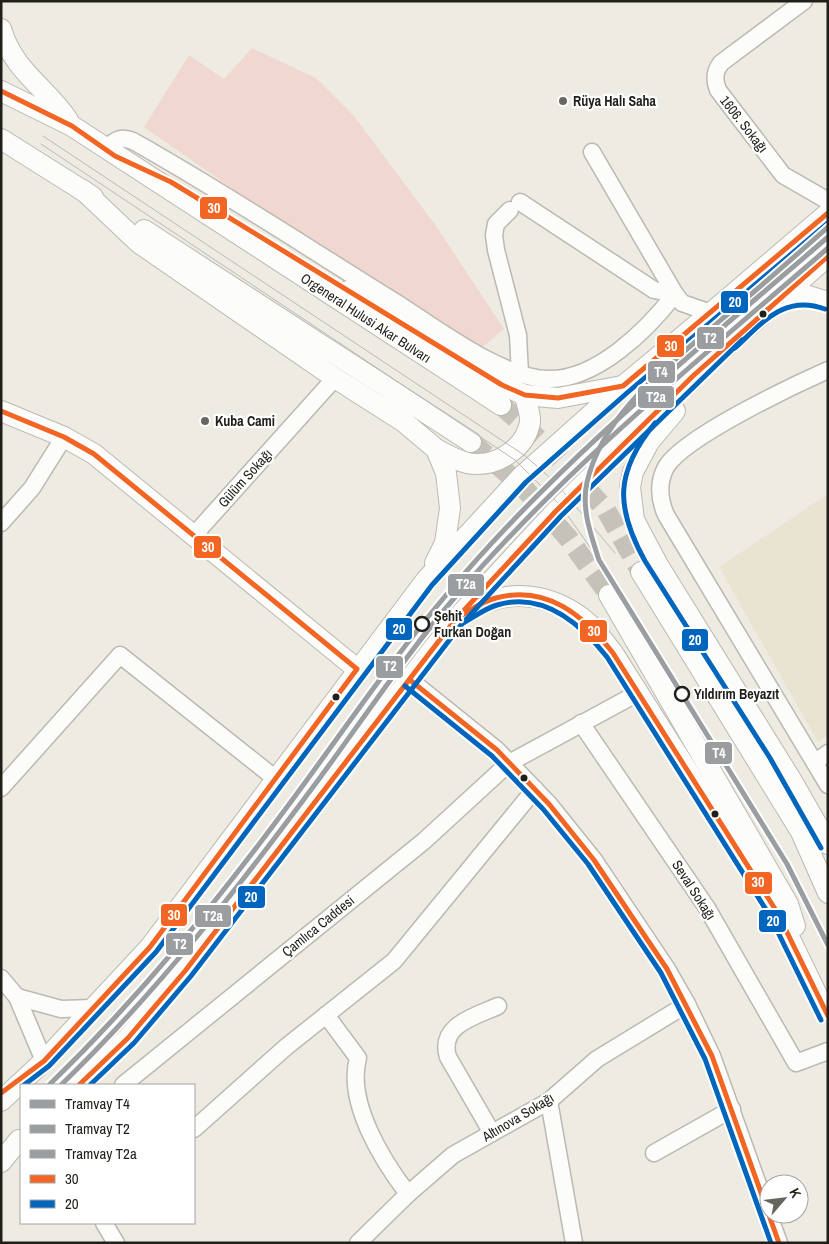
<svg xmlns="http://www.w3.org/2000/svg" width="829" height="1244" font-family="'Archivo Narrow',sans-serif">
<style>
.built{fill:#e9e3d2}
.green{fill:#f0d8d1}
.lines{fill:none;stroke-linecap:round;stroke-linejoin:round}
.major-tunnel{stroke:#c5c2ba;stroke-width:20;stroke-dasharray:20 10;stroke-linecap:butt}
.minor-casing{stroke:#bcb9b2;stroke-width:19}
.major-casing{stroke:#bcb9b2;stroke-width:22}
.minor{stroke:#fcfcfb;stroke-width:16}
.major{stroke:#fcfcfb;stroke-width:20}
.tram{stroke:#bbbab8;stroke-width:1}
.bus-1-casing{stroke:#fff;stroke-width:9}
.bus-2-casing{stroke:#fff;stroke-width:9}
.bus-1{stroke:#f26522;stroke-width:5}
.bus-2{stroke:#0065bd;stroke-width:5}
.tram-1-casing{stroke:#fff;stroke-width:9}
.tram-2-casing{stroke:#fff;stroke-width:9}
.tram-3-casing{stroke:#fff;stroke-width:9}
.tram-1{stroke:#9b9ea0;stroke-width:5}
.tram-2{stroke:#9b9ea0;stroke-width:5}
.tram-3{stroke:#9b9ea0;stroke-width:5}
.poi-dot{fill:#69665f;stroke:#fff;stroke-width:2}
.bus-dot{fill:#211f19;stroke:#fff;stroke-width:2}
.stop-dot{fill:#fff;stroke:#211f19;stroke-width:2.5}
.labels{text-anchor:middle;stroke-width:4.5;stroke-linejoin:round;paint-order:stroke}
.poi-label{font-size:14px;font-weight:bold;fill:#211f19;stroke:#fff;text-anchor:start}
.street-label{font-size:14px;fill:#211f19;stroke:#fff}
.stop-label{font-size:14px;font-weight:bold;fill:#211f19;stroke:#fff;text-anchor:start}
.line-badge{stroke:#fff;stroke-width:2}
.badge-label{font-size:14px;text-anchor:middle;font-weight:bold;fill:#fff}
</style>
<rect width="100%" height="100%" fill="#eeebe2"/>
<!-- built -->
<path class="built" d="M828,494V735L818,742L719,567Z"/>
<!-- green -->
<path class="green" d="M252,48L316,78L354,116L436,226L504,329L472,356L144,127L189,55L224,79Z"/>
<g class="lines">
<!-- major-tunnel -->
<g class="major-tunnel">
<path d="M501,405L556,455L606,510L641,572"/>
<path d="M471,442L523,487L569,539L609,595"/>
</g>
<defs>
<g id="minor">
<path d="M804,1L721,63C714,72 714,80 718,90L783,175L828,201"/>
<path d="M107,150C114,139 121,136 133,141C224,192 311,250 400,305C437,329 503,378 547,379C596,381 647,330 675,294L592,152"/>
<path d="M520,202L654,290L675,294L682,303L711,313"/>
<path d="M510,210L496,224L494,235L496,250L518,335L520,374"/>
<path d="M828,370C794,385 684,437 666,467C658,482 659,499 666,515L828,785"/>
<path d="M1,523L32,488L64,437"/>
<path d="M195,534L335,378"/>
<path d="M410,680L497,750L549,804L594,860L667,969L687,1004L712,1056L779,1243"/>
<path d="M581,723L707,908L796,1063L828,1051"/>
<path d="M815,762L828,753"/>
<path d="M1,788L120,655L276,779"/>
<path d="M1,978L17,997L44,1061"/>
<path d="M17,997L61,1009L93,1008"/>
<path d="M326,1015L358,1058C346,1102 382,1160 408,1194"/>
<path d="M123,1085L424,841L509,763L638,693"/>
<path d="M549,1101L574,1243"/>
<path d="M194,1129L286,1047L394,961L535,789"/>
<path d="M492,1133L448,1057C438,1025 476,1016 498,1006"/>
<path d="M654,1153L732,1109"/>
<path d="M104,1223L116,1243"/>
<path d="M358,1243L408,1194L453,1155L549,1101L597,1059L687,1004"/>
</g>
<g id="major">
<path d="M1,29C14,72 46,87 68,120"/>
<path d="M1,91L72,126L501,405"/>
<path d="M1,139L93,197"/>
<path d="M83,190L139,243L335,378L404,422L436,449L446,473L450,508L445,543L435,563"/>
<path d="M144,230L471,442"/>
<path d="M348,291L502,385L525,395L558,398L622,386"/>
<path d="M780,301L805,295L828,302"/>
<path d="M1,411L64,437L94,454L357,669"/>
<path d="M675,411L649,442L633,472L630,487L634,520L658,565L792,781L828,844"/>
<path d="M436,449C447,455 462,464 476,464C499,465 526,447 530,422C531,415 526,403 525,395"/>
<path d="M641,572L801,832L828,893"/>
<path d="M609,595L788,904L795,926"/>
<path d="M469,611C508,586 554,594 588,623C597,631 605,643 613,653L777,912L821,1003"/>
<path d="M79,1085L128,1038L185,971L455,620L556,511L694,375L828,256"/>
<path d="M1,1101L44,1061L150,947L426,580L521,477L623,386L711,313L828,213"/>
<path d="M1,1162L19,1140"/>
</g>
</defs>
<!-- minor casing -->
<use href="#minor" class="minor-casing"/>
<!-- major casing -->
<use href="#major" class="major-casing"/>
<!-- minor -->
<use href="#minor" class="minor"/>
<!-- major -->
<use href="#major" class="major"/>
<!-- tram -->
<g class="tram">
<path d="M43,136L524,455L555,482L615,553"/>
<path d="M41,144L515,460L561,506L599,560"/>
</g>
<defs>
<g id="bus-1">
<path d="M1,91L72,126L115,156L171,182L502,385L525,395L558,398L623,386L828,213"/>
<path d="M1,411L64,437L94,454L357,669L150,947L44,1061L1,1093"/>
<path d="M459,617C471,610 482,601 496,598C547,584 584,616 613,653L777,912L828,1016"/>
<path d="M410,680L497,750L549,804L594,860L667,969L712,1056L779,1243"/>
<path d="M79,1085L128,1038L185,971L455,620L556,511L694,375L828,256"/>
</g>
<g id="bus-2">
<path d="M735,348C763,322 785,294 825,309"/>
<path d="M655,423C615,472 615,507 645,561L770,758L821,848"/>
<path d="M463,623C474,617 484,609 497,605C543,591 581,624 607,657L770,916L821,1020"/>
<path d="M405,686L492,756L543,809L588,864L661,973L705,1059L771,1243"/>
<path d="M24,1085L49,1066L156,952L432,585L526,482L628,392L828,223"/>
<path d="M90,1085L134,1043L191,976L461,625L561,516L742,340"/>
</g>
</defs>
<!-- bus-1 casing -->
<use href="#bus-1" class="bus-1-casing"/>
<!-- bus-2 casing -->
<use href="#bus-2" class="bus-2-casing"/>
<!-- bus-1 -->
<use href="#bus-1" class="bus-1"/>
<!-- bus-2 -->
<use href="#bus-2" class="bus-2"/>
<defs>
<path id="tram-1" d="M828,227C793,258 758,289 722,319C670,365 604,411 587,482C581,509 591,535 599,560L787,864L828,945"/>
<path id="tram-2" d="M49,1085C139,998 216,903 290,803C342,733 391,660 447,594C559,460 696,351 828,237"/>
<path id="tram-3" d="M61,1085C158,991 239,887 319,779C364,718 407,653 456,596C567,466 700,359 828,248"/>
</defs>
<!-- tram-1 casing -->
<use href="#tram-1" class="tram-1-casing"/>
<!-- tram-2 casing -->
<use href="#tram-2" class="tram-2-casing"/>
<!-- tram-3 casing -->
<use href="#tram-3" class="tram-3-casing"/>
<!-- tram-1 -->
<use href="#tram-1" class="tram-1"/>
<!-- tram-2 -->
<use href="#tram-2" class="tram-2"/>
<!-- tram-3 -->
<use href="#tram-3" class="tram-3"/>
</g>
<!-- markers -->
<g class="poi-dot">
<circle cx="563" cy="101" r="5"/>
<circle cx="205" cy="421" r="5"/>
</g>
<g class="bus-dot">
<circle cx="763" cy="314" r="4.5"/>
<circle cx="336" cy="697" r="4.5"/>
<circle cx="524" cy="778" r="4.5"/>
<circle cx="715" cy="814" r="4.5"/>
</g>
<g class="stop-dot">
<circle cx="422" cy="624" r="7"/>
<circle cx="682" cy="694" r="7"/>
</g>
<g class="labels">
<!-- poi labels -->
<g class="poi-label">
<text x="573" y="106">Rüya Halı Saha</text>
<text x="215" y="426">Kuba Cami</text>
</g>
<!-- street labels -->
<g class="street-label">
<text transform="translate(744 124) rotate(52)" y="5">1606. Sokağı</text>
<text transform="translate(366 318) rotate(33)" y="5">Orgeneral Hulusi Akar Bulvarı</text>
<text transform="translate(245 478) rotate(-48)" y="5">Gülüm Sokağı</text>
<text transform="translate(694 890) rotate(57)" y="5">Seval Sokağı</text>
<text transform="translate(318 926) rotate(-39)" y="5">Çamlıca Caddesi</text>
<text transform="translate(518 1117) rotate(-31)" y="5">Altınova Sokağı</text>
</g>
<!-- stop labels -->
<g class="stop-label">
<text x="434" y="621">Şehit<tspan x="434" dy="16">Furkan Doğan</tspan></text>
<text x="694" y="699">Yıldırım Beyazıt</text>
</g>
</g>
<g class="line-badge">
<rect x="199" y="196" width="29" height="24" rx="5" fill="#f26522"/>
<rect x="720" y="290" width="29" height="24" rx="5" fill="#0065bd"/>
<rect x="696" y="326" width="29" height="24" rx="5" fill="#9b9ea0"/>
<rect x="656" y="334" width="29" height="24" rx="5" fill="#f26522"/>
<rect x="647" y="360" width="29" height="24" rx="5" fill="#9b9ea0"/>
<rect x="637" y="385" width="38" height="24" rx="5" fill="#9b9ea0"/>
<rect x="193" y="535" width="29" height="24" rx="5" fill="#f26522"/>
<rect x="447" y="573" width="38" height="24" rx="5" fill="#9b9ea0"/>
<rect x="385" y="617" width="28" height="24" rx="5" fill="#0065bd"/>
<rect x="579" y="619" width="29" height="24" rx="5" fill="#f26522"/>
<rect x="681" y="628" width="28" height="24" rx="5" fill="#0065bd"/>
<rect x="375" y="655" width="29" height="24" rx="5" fill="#9b9ea0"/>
<rect x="704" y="741" width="29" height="24" rx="5" fill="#9b9ea0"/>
<rect x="744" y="871" width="29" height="24" rx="5" fill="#f26522"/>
<rect x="237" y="885" width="29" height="24" rx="5" fill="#0065bd"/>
<rect x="160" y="903" width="28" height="24" rx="5" fill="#f26522"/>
<rect x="194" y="904" width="38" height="24" rx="5" fill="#9b9ea0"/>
<rect x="758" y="909" width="29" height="24" rx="5" fill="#0065bd"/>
<rect x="165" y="932" width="29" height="24" rx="5" fill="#9b9ea0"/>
</g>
<g class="badge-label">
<text x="214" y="213">30</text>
<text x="735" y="307">20</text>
<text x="710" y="343">T2</text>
<text x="671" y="351">30</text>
<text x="661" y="377">T4</text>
<text x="656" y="402">T2a</text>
<text x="208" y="552">30</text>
<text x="466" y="589">T2a</text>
<text x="399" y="634">20</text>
<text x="594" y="636">30</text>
<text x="695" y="645">20</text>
<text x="390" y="671">T2</text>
<text x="719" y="758">T4</text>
<text x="758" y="887">30</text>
<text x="251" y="902">20</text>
<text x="174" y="920">30</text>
<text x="213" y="921">T2a</text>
<text x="773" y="926">20</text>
<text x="180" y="949">T2</text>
</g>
<!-- border -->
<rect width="829" height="1244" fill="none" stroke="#211f19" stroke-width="5"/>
<!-- legend -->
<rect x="20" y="1084" width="175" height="140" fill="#ffffff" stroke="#a6a5a3"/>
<rect x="30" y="1100" width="25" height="8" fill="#9b9ea0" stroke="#a6a5a3"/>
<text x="65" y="1109" font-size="15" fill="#211f19">Tramvay T4</text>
<rect x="30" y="1125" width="25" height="8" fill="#9b9ea0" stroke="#a6a5a3"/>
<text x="65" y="1134" font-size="15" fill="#211f19">Tramvay T2</text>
<rect x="30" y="1150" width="25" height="8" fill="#9b9ea0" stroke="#a6a5a3"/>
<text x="65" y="1159" font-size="15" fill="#211f19">Tramvay T2a</text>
<rect x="30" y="1175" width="25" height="8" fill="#f26522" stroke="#a6a5a3"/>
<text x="65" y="1184" font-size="15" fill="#211f19">30</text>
<rect x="30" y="1200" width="25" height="8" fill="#0065bd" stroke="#a6a5a3"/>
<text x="65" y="1209" font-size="15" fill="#211f19">20</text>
<!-- north arrow -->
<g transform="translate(784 1199) rotate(62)"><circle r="24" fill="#ffffff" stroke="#a6a5a3"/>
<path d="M0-4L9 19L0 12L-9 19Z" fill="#69665f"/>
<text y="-8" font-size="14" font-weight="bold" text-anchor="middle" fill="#211f19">K</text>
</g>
</svg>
